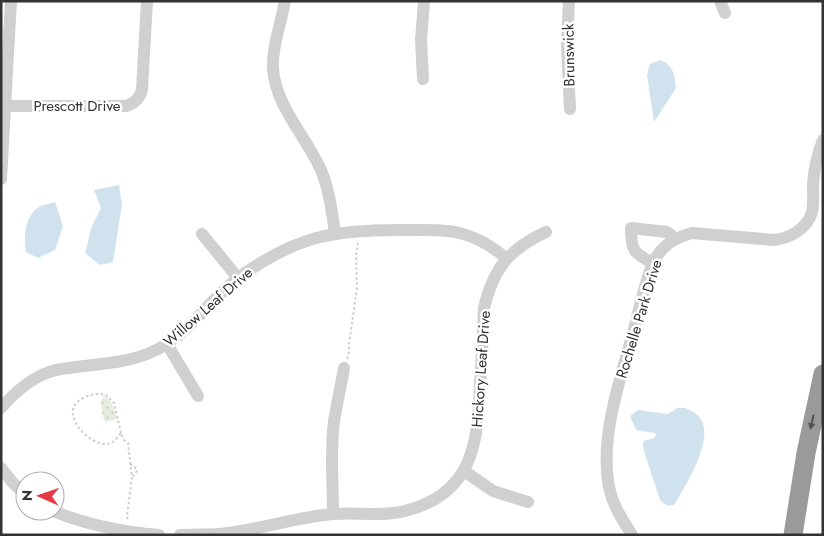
<svg xmlns="http://www.w3.org/2000/svg" width="824" height="536" font-family="Jost,sans-serif">
<style>
.park{fill:url(#park-dots)}
.water{fill:#cfe2ee}
.lines{fill:none;stroke-linecap:round;stroke-linejoin:round}
.path{stroke:#cdcdcd;stroke-width:2;stroke-dasharray:2.5 2.5;stroke-linecap:butt}
.minor{stroke:#d0d0d0;stroke-width:12}
.highway{stroke:#9a9a9a;stroke-width:19}
.oneway{fill:#525252}
.labels{text-anchor:middle;stroke-width:5;stroke-linejoin:round;paint-order:stroke}
.street-label{font-size:15px;fill:#333;stroke:#fff}
</style>
<defs>
<pattern id="park-dots" width="8" height="8" patternUnits="userSpaceOnUse" patternTransform="scale(1.25)"><rect width="8" height="8" fill="#e6ecdf"/><path d="M2 2h.1M6 6h.1" fill="none" stroke="#c6cbc0" stroke-width="1.8" stroke-linecap="round"/></pattern>
</defs>
<rect width="100%" height="100%" fill="#fff"/>
<!-- park -->
<path class="park" d="M104,396C113,401 114,410 117,419L105,422C103,415 98,402 104,396Z"/>
<!-- water -->
<g class="water">
<path d="M660,60C674,66 674,74 676,88L654,122L647,75L650,64Z"/>
<path d="M119,185L122,205L113,262L100,265L85,253L92,226L101,208L94,190Z"/>
<path d="M55,202L63,226L55,250L38,258L26,252C24,238 24,220 36,209C40,205 49,204 55,202Z"/>
<path d="M677,408C685,407 689,409 695,413C721,431 686,484 675,504C670,508 663,504 660,500L644,451L643,445L644,441L654,438L656,435L655,433L636,430L630,416L638,410L668,414Z"/>
</g>
<g class="lines">
<!-- path -->
<g class="path">
<path d="M347,359L349,352V344L357,288L356,255L358,243"/>
<path d="M121,433L114,403L106,395C98,393 91,394 83,398C56,412 89,445 106,444C113,444 117,438 121,433L124,440L128,443L132,477L127,516L128,521"/>
<path d="M130,464L137,469L136,473L132,477"/>
</g>
<!-- minor -->
<g class="minor">
<path d="M285,1C281,24 272,46 273,69C276,107 306,136 321,170C329,189 332,212 335,233"/>
<path d="M569,1L567,46L570,109"/>
<path d="M720,1L725,13"/>
<path d="M423,79L421,40L424,1"/>
<path d="M5,106H126C135,103 139,99 142,90L147,1"/>
<path d="M1,179L11,1"/>
<path d="M202,234L238,278"/>
<path d="M653,263C633,253 631,250 631,228L667,232L675,238"/>
<path d="M167,344L198,396"/>
<path d="M1,408C15,392 35,375 56,370C90,363 124,366 156,350C191,333 210,298 241,276C297,236 333,230 400,230C446,230 469,227 506,258"/>
<path d="M1,468L13,483L25,494"/>
<path d="M464,471L493,491L528,502"/>
<path d="M53,511C87,525 123,532 159,535"/>
<path d="M333,514C333,483 330,452 334,421C337,403 341,386 344,368"/>
<path d="M180,535C193,534 205,535 218,534C257,531 295,517 333,514C357,512 382,517 405,511C473,494 478,443 480,384C482,359 483,333 484,308C493,269 509,249 546,232"/>
<path d="M632,535C623,520 614,508 610,491C598,442 620,380 633,333C639,310 644,285 653,263C661,246 674,238 692,233L774,240C790,238 807,229 812,212C814,203 813,194 813,185C814,170 817,154 823,140"/>
</g>
<!-- highway -->
<path class="highway" d="M793,535L806,453L823,374"/>
</g>
<!-- one-way arrows -->
<defs><path id="oneway-solid" d="M-6-.8H1V-3.2L6.5 0L1 3.2V.8H-6Z" transform="scale(1.25)"/></defs>
<use class="oneway" href="#oneway-solid" transform="translate(812 422) rotate(102)"/>
<g class="labels">
<!-- street labels -->
<g class="street-label">
<text transform="translate(569 55) rotate(-91)" y="5">Brunswick</text>
<text x="77" y="111">Prescott Drive</text>
<text transform="translate(208 307) rotate(-41)" y="5">Willow Leaf Drive</text>
<text transform="translate(639 319) rotate(-73)" y="5">Rochelle Park Drive</text>
<text transform="translate(481 369) rotate(-86)" y="5">Hickory Leaf Drive</text>
</g>
</g>
<!-- border -->
<rect width="824" height="536" fill="none" stroke="#333333" stroke-width="5"/>
<!-- north arrow -->
<g transform="translate(40 496) rotate(272)"><circle r="24" fill="#ffffff" stroke="#adadad"/>
<path d="M0-4L9 19L0 12L-9 19Z" fill="#e63946"/>
<text y="-8" font-size="14" font-weight="bold" text-anchor="middle" fill="#333333">N</text>
</g>
</svg>
